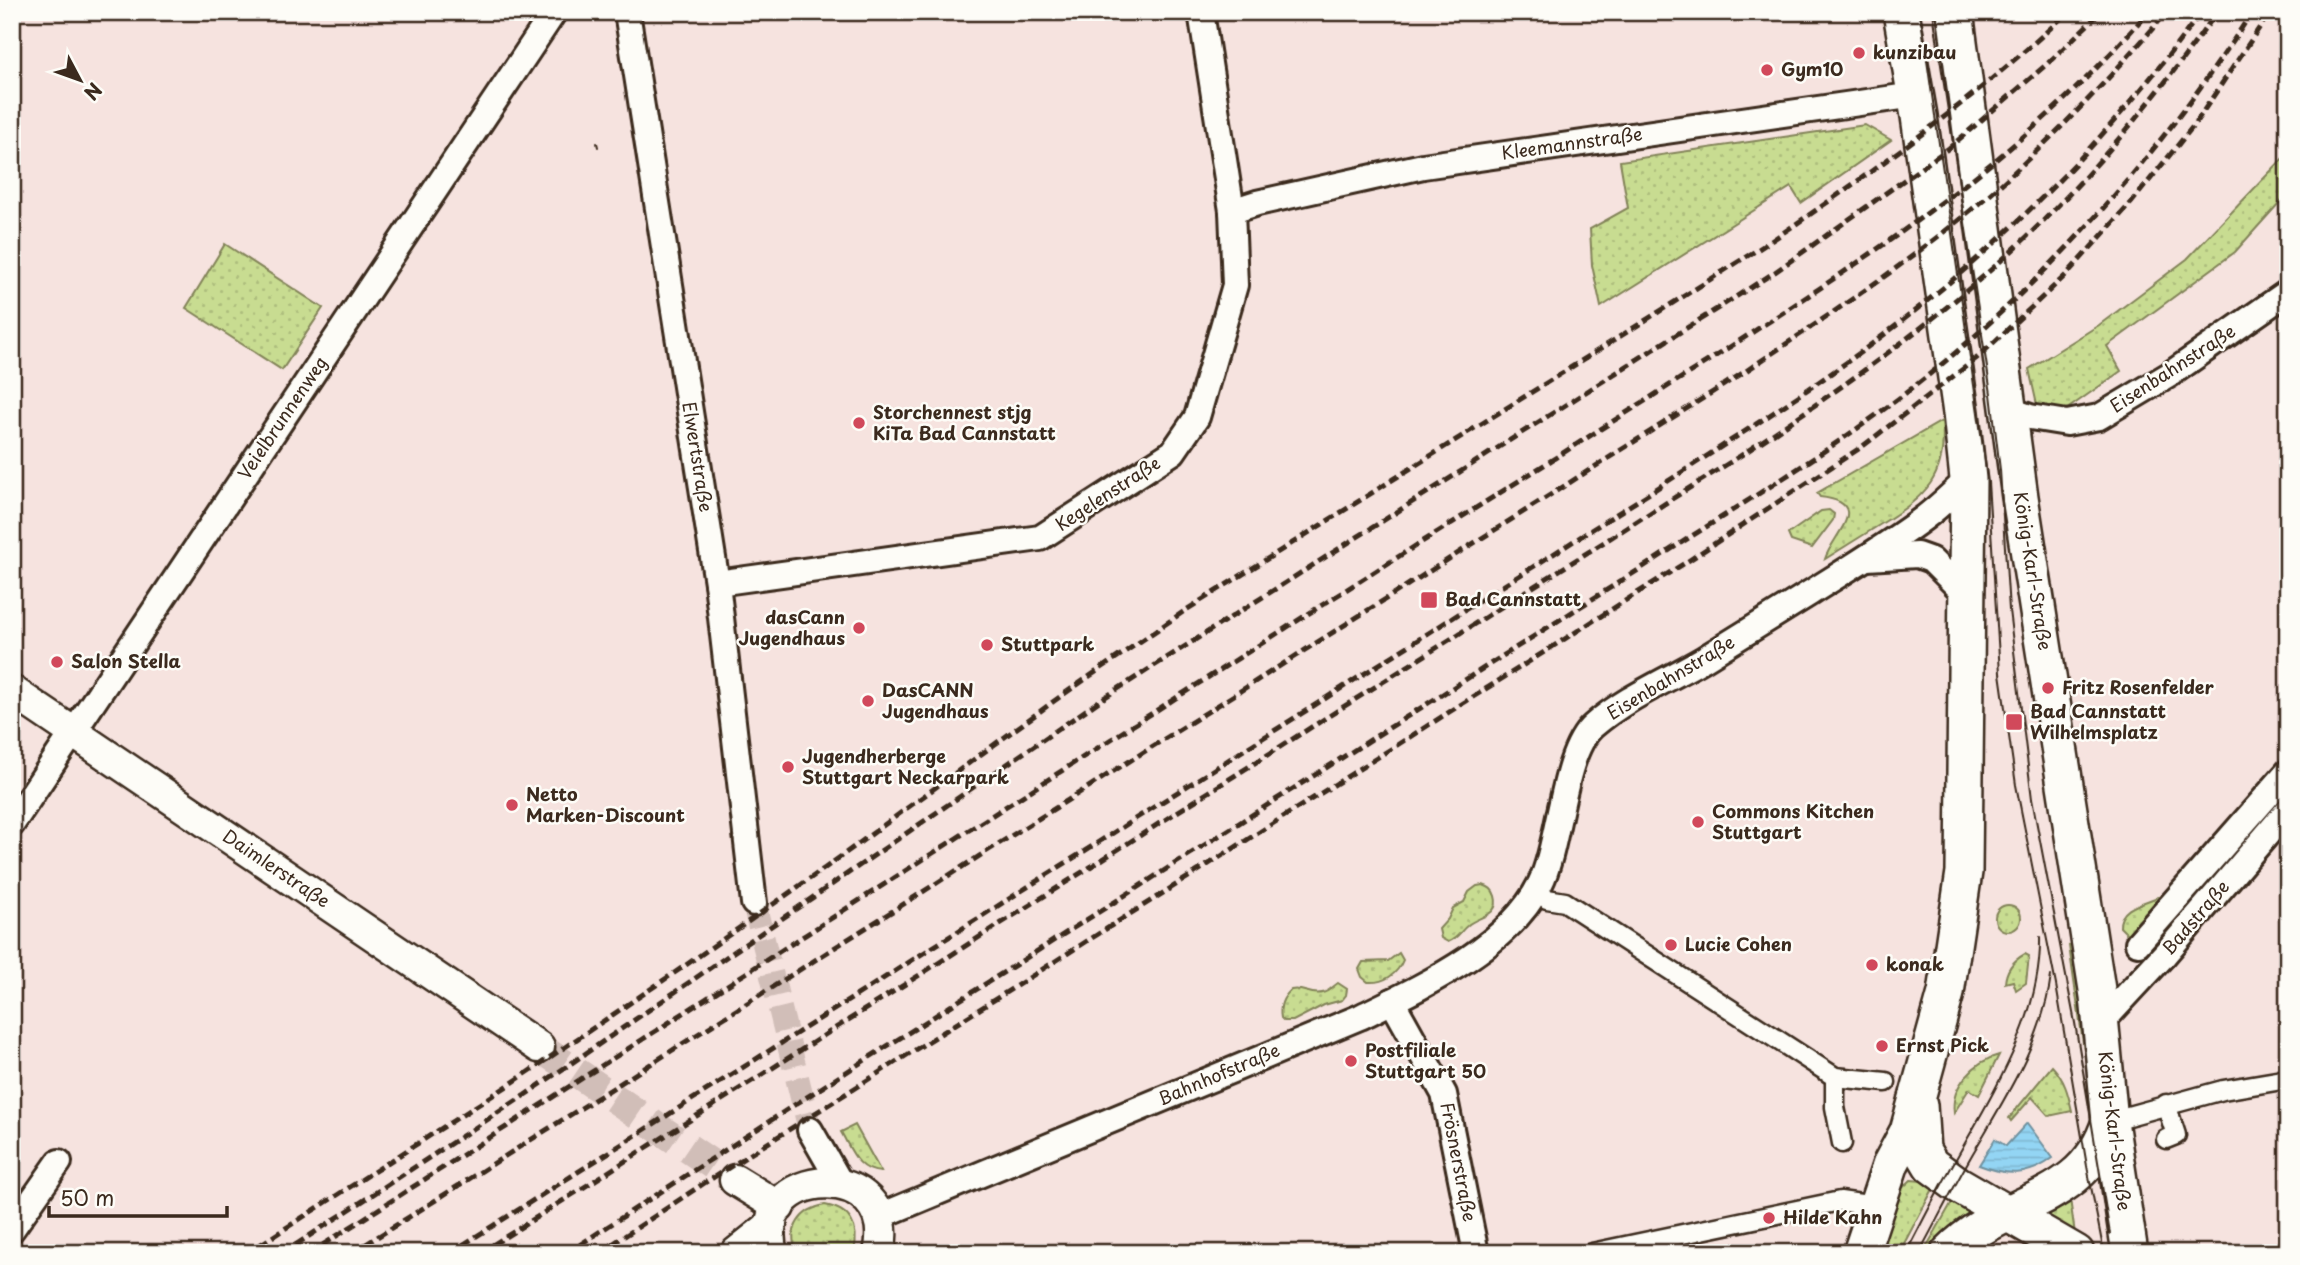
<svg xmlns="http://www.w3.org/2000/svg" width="2300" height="1265" font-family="'Playpen Sans',sans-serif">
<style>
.grass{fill:url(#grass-dots);stroke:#828358;stroke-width:2}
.water{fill:url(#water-rules);stroke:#70919e;stroke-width:2}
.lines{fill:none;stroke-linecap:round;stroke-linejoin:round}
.minor-tunnel{stroke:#d1beb8;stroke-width:24;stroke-dasharray:24 12;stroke-linecap:butt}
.tertiary-tunnel{stroke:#d1beb8;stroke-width:30;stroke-dasharray:30 15;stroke-linecap:butt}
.pedestrian-casing{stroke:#3b2a1e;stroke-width:23}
.minor-casing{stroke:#3b2a1e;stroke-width:30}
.tertiary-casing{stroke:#3b2a1e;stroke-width:35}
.secondary-casing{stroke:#3b2a1e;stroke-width:40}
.pedestrian{stroke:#fdfcf7;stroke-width:18}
.minor{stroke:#fdfcf7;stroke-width:24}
.tertiary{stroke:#fdfcf7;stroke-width:30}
.secondary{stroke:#fdfcf7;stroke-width:35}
.tram{stroke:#3b2a1e;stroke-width:2}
.rail{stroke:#3b2a1e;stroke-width:5;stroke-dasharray:10 5;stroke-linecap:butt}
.poi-dot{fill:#d1495b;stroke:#fdfcf7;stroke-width:2.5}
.labels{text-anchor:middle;stroke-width:5;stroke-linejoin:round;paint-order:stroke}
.poi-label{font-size:18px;font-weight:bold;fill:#3b2a1e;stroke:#fdfcf7;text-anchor:start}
.street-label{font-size:18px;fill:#3b2a1e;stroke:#fdfcf7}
</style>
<defs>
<pattern id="grass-dots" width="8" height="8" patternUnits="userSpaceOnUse" patternTransform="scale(1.75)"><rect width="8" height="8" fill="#c8dc91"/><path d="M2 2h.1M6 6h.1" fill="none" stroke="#adbd7d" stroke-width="1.8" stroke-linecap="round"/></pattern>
<pattern id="water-rules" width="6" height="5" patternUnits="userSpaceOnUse" patternTransform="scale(1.75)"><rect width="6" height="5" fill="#93d5f4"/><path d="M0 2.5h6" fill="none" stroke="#80b7d1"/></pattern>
</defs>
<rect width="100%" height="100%" fill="#f6e3df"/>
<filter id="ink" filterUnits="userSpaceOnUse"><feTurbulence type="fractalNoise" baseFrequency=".0143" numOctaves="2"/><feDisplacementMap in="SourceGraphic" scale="14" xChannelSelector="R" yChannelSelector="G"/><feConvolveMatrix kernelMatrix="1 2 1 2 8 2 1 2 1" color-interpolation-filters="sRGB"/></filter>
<g filter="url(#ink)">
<!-- grass -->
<g class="grass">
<path d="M1865,125L1891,140L1801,203L1791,187L1601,307L1592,265L1590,229L1628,208L1620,161Z"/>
<path d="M2288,153V193L2235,252L2107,346L2121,371L2063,412L2037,405L2029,369L2099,325L2187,259Z"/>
<path d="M225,244L323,308L282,370L186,308Z"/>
<path d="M1942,421C1948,477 1926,496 1881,524C1862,536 1844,547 1825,559C1832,535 1874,503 1820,497L1817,493Z"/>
<path d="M1829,510L1834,514L1833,520L1812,548L1791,541L1788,534L1821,511Z"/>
<path d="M1483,885C1489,887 1493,889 1495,896C1501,916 1478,916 1468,925C1460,931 1459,938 1448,942L1441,938L1439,929L1448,919L1453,908L1464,902L1469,892L1477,886Z"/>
<path d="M2160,896L2128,935L2120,927C2119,907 2144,903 2160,896Z"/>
<circle cx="2008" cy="918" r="13"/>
<path d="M2079,945L2092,1105L2069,946Z"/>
<path d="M1399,953L1403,960C1397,975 1384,983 1368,982L1362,977L1359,969L1363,962L1388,961Z"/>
<path d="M2025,954L2029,956L2026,983L2016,990L2013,981L2005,983C2006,970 2014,960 2025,954Z"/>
<path d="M1338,983L1347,989L1346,995L1342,1000L1324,1005L1293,1021H1284L1281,1018C1279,1007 1283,997 1291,990C1303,987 1310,996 1322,993C1329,992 1332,987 1338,983Z"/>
<path d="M1999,1055L1979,1095L1969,1089L1954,1113C1950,1086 1975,1061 1999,1055Z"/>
<path d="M2052,1066C2065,1080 2068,1093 2072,1111L2049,1116L2032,1097L2011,1121L2009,1118Z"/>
<path d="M855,1125L881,1172C858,1171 852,1151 841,1132Z"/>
<path d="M1911,1180L1922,1181L1933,1189L1899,1253H1878L1898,1192Z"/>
<path d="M2070,1199L2076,1241L2038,1216Z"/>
<path d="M1952,1202L1974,1214L1934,1253H1923Z"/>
<path d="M825,1205C850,1209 860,1227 854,1251L853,1253H797C786,1229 801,1209 825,1205Z"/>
</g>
<!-- water -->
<path class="water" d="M2027,1123L2053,1158C2028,1177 2007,1176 1979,1165L1995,1139L2006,1146Z"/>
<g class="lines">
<!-- minor-tunnel -->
<path class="minor-tunnel" d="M754,903L810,1130"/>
<!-- tertiary-tunnel -->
<path class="tertiary-tunnel" d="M539,1047L735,1180"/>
<defs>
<g id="pedestrian">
<path d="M1547,899L1565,902L1835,1077L1886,1082"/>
<path d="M1835,1077V1107L1842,1143"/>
<path d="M2166,1104L2176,1135L2166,1139"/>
<path d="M2110,1121L2223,1090L2288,1079"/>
<path d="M1592,1253L1840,1201L1875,1206"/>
</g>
<g id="minor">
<path d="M627,12L717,583L754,903"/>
<path d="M1232,211L1257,203L1423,166L1915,95"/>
<path d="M2010,410L2030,417L2067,423L2099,417L2169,375L2288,292"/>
<path d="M1867,558L1917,555L1931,560L1967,596"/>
<path d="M717,583L1040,538L1173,452L1197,417L1235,285L1232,211L1201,12"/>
<path d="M12,824L554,12"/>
<path d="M2138,943L2288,772"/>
<path d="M1392,1001L1444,1094L1476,1253"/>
<path d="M2101,1023L2165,954L2288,810"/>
<path d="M810,1130L841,1184"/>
<path d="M878,1217L1360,1017C1421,987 1508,948 1540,884C1560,845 1562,753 1593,726C1625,698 1666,681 1702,660C1738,638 1774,615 1810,593C1848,569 1888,545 1924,518C1940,506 1954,492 1968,479"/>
<path d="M12,1229L59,1162"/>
</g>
<g id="tertiary">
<path d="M12,691L539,1047"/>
<path d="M735,1180L779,1207"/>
<path d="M736,1253L771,1225"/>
<path d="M772,1253C748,1163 901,1157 879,1253"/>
</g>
<g id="secondary">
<path d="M1955,12L2020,497L2098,996L2110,1121L2130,1253"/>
<path d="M1919,1105L1922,1150L1931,1165L1957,1184L2076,1253"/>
<path d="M1861,1253L1891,1163L1908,1131L1946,993L1964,872L1968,479L1961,413L1919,116L1901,12"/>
<path d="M1949,1253C2003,1197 2084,1206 2110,1121"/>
</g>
</defs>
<!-- pedestrian casing -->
<use href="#pedestrian" class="pedestrian-casing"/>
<!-- minor casing -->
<use href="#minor" class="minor-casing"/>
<!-- tertiary casing -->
<use href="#tertiary" class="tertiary-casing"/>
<!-- secondary casing -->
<use href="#secondary" class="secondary-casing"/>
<!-- pedestrian -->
<use href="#pedestrian" class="pedestrian"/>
<!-- minor -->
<use href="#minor" class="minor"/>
<!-- tertiary -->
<use href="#tertiary" class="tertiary"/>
<!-- secondary -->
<use href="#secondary" class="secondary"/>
<!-- tram -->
<g class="tram">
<path d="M1920,12L1988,482L2000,673L2016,785L2056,985L2087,1166L2104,1253"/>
<path d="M1933,12L1991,394L2000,470L2009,610L2032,799L2075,1023L2110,1234"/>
<path d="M597,143L598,147"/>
<path d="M1906,1253C1919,1228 1932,1202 1946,1177C1985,1105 2042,1023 2040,937"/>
<path d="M1919,1253C1937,1220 1954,1186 1973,1153C2005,1098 2043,1040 2051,976"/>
</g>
<!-- rail -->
<g class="rail">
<path d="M247,1253L512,1083L686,965L825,868L1061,696L1183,612L1768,243C1873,172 1975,99 2068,12"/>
<path d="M283,1253L525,1095L1102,699L1775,272L1949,148L2047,64L2101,12"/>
<path d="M310,1253C673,1020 1036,786 1401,555C1508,488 1615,420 1722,352C1880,250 2024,156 2148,12"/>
<path d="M352,1253L1746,371C1833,312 1922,255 2000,185C2060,131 2115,73 2167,12"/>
<path d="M450,1253L1659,487C1745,431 1832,377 1912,313C2021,227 2120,124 2201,12"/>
<path d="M480,1253L1740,456C1846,385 1950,313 2041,223C2106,158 2164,87 2217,12"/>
<path d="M567,1253L799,1102L1785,477C1828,449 1871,420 1911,389C2046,283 2159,156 2252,12"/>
<path d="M599,1253L703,1184L1688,561L1863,446L1977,358L2066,275L2132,202L2194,125L2270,12"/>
</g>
</g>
</g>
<!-- markers -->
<g class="poi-dot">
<circle cx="1859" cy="53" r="7"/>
<circle cx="1767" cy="70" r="7"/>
<circle cx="859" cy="423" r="7"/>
<rect x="1420" y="591" width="18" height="18" rx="3.5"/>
<circle cx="859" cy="628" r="7"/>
<circle cx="987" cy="645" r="7"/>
<circle cx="57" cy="662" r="7"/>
<circle cx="2048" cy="688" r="7"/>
<circle cx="868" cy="701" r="7"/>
<rect x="2005" y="713" width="18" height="18" rx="3.5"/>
<circle cx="788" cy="767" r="7"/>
<circle cx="512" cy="805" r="7"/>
<circle cx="1698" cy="822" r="7"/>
<circle cx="1671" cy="945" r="7"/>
<circle cx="1872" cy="965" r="7"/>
<circle cx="1882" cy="1046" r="7"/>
<circle cx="1351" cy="1061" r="7"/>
<circle cx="1769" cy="1218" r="7"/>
</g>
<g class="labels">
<!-- poi labels -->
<g class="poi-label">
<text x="1873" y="59">kunzibau</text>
<text x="1781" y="76">Gym10</text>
<text x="873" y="419">Storchennest stjg<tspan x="873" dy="21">KiTa Bad Cannstatt</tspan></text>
<text x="1445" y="606">Bad Cannstatt</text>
<text x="845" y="624" text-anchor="end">dasCann<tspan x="845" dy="21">Jugendhaus</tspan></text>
<text x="1001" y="651">Stuttpark</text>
<text x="71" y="668">Salon Stella</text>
<text x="2062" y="694">Fritz Rosenfelder</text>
<text x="882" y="697">DasCANN<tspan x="882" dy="21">Jugendhaus</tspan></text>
<text x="2030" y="718">Bad Cannstatt<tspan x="2030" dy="21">Wilhelmsplatz</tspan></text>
<text x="802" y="763">Jugendherberge<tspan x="802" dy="21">Stuttgart Neckarpark</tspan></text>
<text x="526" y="801">Netto<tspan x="526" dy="21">Marken-Discount</tspan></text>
<text x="1712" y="818">Commons Kitchen<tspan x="1712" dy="21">Stuttgart</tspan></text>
<text x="1685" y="951">Lucie Cohen</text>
<text x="1886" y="971">konak</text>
<text x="1896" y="1052">Ernst Pick</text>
<text x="1365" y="1057">Postfiliale<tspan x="1365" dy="21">Stuttgart 50</tspan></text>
<text x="1783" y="1224">Hilde Kahn</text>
</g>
<!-- street labels -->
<g class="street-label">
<text transform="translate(1572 144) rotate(-8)" y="6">Kleemannstraße</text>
<text transform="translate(2173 369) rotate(-33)" y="6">Eisenbahnstraße</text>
<text transform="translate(283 418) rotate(-56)" y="6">Veielbrunnenweg</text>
<text transform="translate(697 457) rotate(81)" y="6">Elwertstraße</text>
<text transform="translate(1108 494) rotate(-33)" y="6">Kegelenstraße</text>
<text transform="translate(2032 571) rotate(81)" y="6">König-Karl-Straße</text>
<text transform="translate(1671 678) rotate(-31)" y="6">Eisenbahnstraße</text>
<text transform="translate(276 869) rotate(34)" y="6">Daimlerstraße</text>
<text transform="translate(2196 918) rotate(-49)" y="6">Badstraße</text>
<text transform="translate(1219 1075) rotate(-23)" y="6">Bahnhofstraße</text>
<text transform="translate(2114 1131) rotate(83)" y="6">König-Karl-Straße</text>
<text transform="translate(1458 1162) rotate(79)" y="6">Frösnerstraße</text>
</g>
</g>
<!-- margin -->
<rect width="2300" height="1265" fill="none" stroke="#fdfcf7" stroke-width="42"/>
<rect x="21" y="21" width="2258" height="1223" fill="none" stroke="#3b2a1e" stroke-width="2.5" filter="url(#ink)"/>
<!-- north arrow -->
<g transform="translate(80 80) rotate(131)" stroke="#fdfcf7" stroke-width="5" paint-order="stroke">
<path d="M0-5L12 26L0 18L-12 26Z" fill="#3b2a1e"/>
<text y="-10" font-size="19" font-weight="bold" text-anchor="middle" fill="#3b2a1e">N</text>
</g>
<!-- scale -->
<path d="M49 1206v10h178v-10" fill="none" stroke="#3b2a1e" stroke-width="3.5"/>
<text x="60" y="1206" font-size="21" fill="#3b2a1e" stroke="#fdfcf7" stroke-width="5" paint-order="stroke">50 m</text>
</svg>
